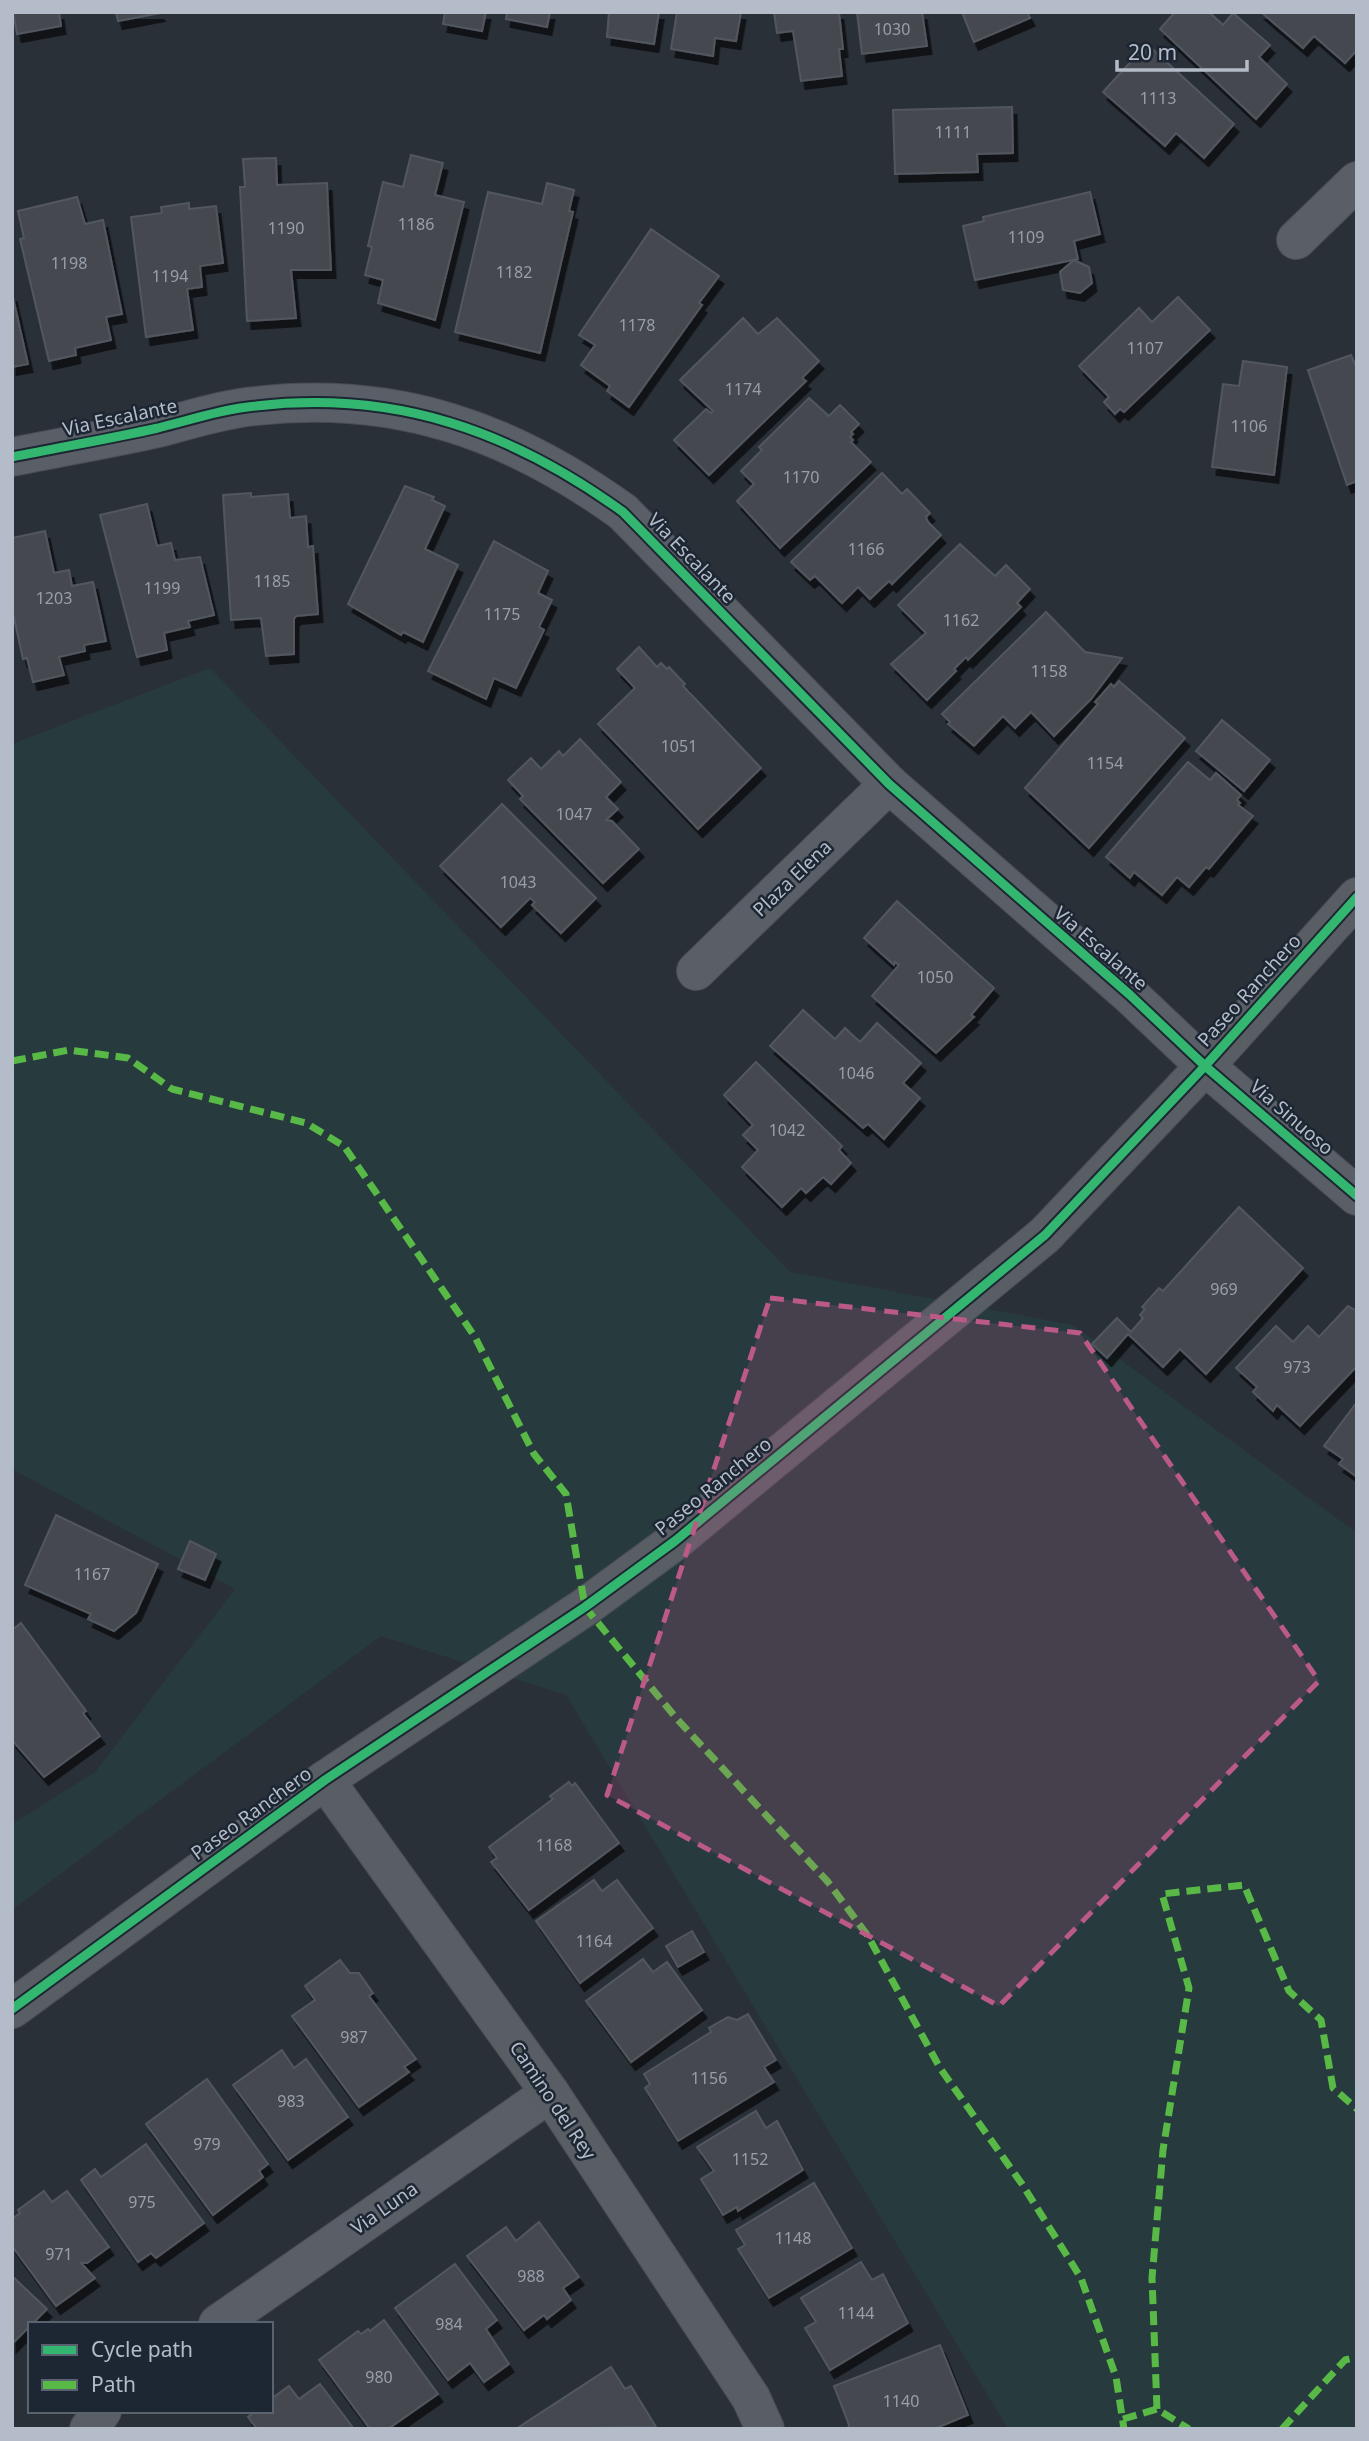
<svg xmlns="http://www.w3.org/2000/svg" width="1369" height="2441" font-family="'Noto Sans',sans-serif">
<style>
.green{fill:#273a3e}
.building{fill:#444950;stroke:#52575f;stroke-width:2;filter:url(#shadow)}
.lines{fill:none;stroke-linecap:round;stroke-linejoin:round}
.street-casing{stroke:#484c53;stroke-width:40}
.secondary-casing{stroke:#484c53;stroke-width:40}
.street{stroke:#5a5e66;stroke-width:38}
.secondary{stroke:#595d64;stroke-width:38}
.quiet{stroke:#58b947;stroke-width:7;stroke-dasharray:14 7;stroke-linecap:butt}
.cycleway-casing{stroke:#1d2633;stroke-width:13}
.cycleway{stroke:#33b770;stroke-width:9}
.marked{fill:#bc5a87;fill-opacity:0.2;stroke:#bc5a87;stroke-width:5;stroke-dasharray:14 9;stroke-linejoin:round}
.labels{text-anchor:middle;stroke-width:5;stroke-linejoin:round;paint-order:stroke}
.number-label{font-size:16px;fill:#989fab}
.street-label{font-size:19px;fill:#b4bcc9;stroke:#1d2633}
</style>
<defs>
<filter id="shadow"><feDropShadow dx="4.5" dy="8" stdDeviation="0" flood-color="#0009"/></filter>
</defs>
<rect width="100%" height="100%" fill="#2a3038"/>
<!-- green -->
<path class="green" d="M210,668L790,1272L1073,1325L1357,1533V2429H1008L566,1695L381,1636L12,1910V1824L95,1772L235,1589L12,1469V744Z"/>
<!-- building -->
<g class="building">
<path d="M13,12H59L61,26L17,34Z"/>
<path d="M116,12H159L160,13L118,21Z"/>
<path d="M445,12H486L482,31L443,24Z"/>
<path d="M507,12H550L547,27L506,19Z"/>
<path d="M609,12H659L654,44L607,37Z"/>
<path d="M677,12H741L736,41L715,38L713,56L671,49Z"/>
<path d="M774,12H839L843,49H839L842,76L801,81L793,31L777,33Z"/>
<path d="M857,12H922L927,46L862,54Z"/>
<path d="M962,12H1027L1030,18L974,42Z"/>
<path d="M1175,12H1209L1223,25L1233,13L1270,45L1259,57L1287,84L1256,119L1160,29Z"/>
<path d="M1261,12H1357V50L1345,63L1314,36L1303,48Z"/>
<path d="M1147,44L1234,124L1204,158L1176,133L1165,146L1103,92Z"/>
<path d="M1012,107L1013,153L977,154L978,172L895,174L893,110Z"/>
<path d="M411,155L443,163L435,195L464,202L435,320L378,303L383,280L365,275L372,247L368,246L383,182L403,187Z"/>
<path d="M276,158L277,185L327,183L331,270H291L296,318L247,321L240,187H245L243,159Z"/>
<path d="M547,183L574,190L569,211L573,212L540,353L455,332L488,192L542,204Z"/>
<path d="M1090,192L1100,234L1074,241L1078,259L975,280L963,226L984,221L983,217Z"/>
<path d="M77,197L85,224L103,220L122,314L106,317L111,340L75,348L76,355L49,361L20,239L24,238L18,211Z"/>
<path d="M189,203V209L216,206L223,263L200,266L202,287L187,289L193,330L146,337L131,217L162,213L161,207Z"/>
<path d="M651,229L719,276L699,303L702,305L629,407L607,391L610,386L581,365L595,345L579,335Z"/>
<path d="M1074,260L1089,267L1092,283L1080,293L1063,290L1060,272Z"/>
<path d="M12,293L28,364L12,367Z"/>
<path d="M1178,297L1210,330L1124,412L1120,409L1115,414L1104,402L1109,397L1079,366L1139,308L1152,322Z"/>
<path d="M743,318L758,334L777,318L819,361L802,378L806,381L709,475L674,440L706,409L711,413L713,411L680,380Z"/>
<path d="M1351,355L1357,369V481L1347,485L1308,370Z"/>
<path d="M1243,361L1287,367L1274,475L1212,467L1223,384L1239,386Z"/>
<path d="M809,398L829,416L840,405L859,424L851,432L853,434L850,437L853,440L851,442L871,462L780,548L737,501L754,484L741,471L762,450L759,447Z"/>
<path d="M882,473L902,494L907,489L930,513L926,517L928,522L941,535L892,584L889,581L870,599L858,587L842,603L815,576L810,580L791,562Z"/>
<path d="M405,486L434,497L432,500L445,506L425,549L458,565L423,642L403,632L401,635L348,604Z"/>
<path d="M251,493V497L288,494L290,518L306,516L308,547L313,546L318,614L296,616L294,619V654L266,656L261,618L231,620L223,495Z"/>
<path d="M147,504L157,546L171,543L175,560L200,557L214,615L188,621L190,627L164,633L167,650L137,657L100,515Z"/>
<path d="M45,531L54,573L69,570L72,586L93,582L106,641L84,645L85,651L59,657L64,675L33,682L27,658L23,659L12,609V538Z"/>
<path d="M494,541L548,571L538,593L552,600L539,627L544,630L516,688L494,678L486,699L428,671Z"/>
<path d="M960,544L995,576L1006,565L1030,589L1017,603L1021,607L968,660L966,657L954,669L956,671L927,700L891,664L926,633L898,605Z"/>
<path d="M1046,612L1085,652L1122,658L1091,699L1054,736L1031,712L1015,728L1003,716L974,746L948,724L950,722L942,714Z"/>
<path d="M639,647L657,667L661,663L667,669L669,667L685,684L683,686L761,768L698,829L598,724L635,688L617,669Z"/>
<path d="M1119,681L1185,738L1089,848L1025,788L1098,704L1095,702L1111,684L1114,687Z"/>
<path d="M1222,720L1270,760L1244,791L1196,751Z"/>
<path d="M580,739L621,782L606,797L618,809L606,820L612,821L639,849L603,883L520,799L523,796L508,780L531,758L541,769L559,751L563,756Z"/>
<path d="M1188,762L1210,780L1216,773L1241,795L1237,800L1240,803L1238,805L1253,816L1209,869L1206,867L1189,887L1177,877L1162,895L1134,872L1130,878L1106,857Z"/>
<path d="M502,804L596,898L561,933L532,905L535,902L530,898L501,927L440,866Z"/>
<path d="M897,901L994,988L971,1015L974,1017L936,1053L872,996L899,965L895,962L894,965L864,938Z"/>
<path d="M803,1010L835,1039L845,1028L860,1042L877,1023L921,1063L903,1083L920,1098L884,1139L868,1124L863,1128L770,1046Z"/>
<path d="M756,1062L842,1146L839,1150L851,1163L831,1184L823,1177L806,1193L801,1188L782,1207L742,1167L758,1150L743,1135L753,1125L724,1095Z"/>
<path d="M1239,1207L1303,1268L1206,1374L1180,1349L1163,1367L1128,1334L1107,1358L1092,1344L1117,1318L1131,1332L1143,1318L1140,1315L1145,1309L1142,1307L1159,1288L1163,1291Z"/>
<path d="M1348,1306L1357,1311V1366L1300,1426L1277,1405L1273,1411L1253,1392L1257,1387L1236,1368L1276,1326L1293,1342L1308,1326L1319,1337Z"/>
<path d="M1357,1402V1477L1339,1464L1343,1459L1324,1446Z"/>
<path d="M56,1515L158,1564L136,1613L114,1631L88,1619L91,1614L25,1585Z"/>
<path d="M190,1541L216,1554L205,1580L178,1569Z"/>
<path d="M21,1623L86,1711L83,1713L100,1736L44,1777L12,1740V1630Z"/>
<path d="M569,1782L572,1786L575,1783L619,1843L529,1910L491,1862L497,1858L489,1847L553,1799L550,1796Z"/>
<path d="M594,1880L602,1891L617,1880L653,1928L580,1983L536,1921Z"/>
<path d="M692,1931L704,1952L678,1967L666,1946Z"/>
<path d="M643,1959L653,1972L667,1962L702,2010L631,2062L586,2001Z"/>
<path d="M340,1960L350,1973H359L373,1993L369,1996L416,2059L404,2067L409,2072L359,2107L292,2016L315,2000L305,1986Z"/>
<path d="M748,2014L776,2060L764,2067L774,2082L678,2141L645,2088L650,2084L644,2074L711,2032L709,2028L728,2017L737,2020Z"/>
<path d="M282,2050L294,2068L306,2059L348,2117L288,2160L233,2085Z"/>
<path d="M207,2079L268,2164L259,2171L263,2177L213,2215L146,2124Z"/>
<path d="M756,2111L766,2128L777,2121L803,2170L738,2211L737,2207L723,2215L701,2179L714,2171L697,2147Z"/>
<path d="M146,2144L204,2223L156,2258L151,2253L138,2262L81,2180L95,2169L101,2177Z"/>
<path d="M814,2183L852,2248L769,2298L738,2249L745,2245L736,2230Z"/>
<path d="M44,2191L52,2202L67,2191L109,2247L87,2263H81L95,2278L56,2306L12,2246V2219L20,2213L18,2210Z"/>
<path d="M539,2222L579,2277L563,2288L571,2300L547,2319L544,2315L524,2330L467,2256L506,2227L516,2241Z"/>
<path d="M861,2262L872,2280L883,2274L908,2323L830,2370L805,2328L816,2322L801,2298Z"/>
<path d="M455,2264L497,2320L486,2329L509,2364L484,2382L470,2363L448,2380L395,2308Z"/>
<path d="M12,2276L47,2309L12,2344Z"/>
<path d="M384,2320L438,2394L388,2429H370L319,2360L358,2331L361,2334L368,2329L370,2331Z"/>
<path d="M940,2345L968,2415L934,2429H848L849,2425L834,2386Z"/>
<path d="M611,2367L625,2389L631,2386L656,2427L516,2429Z"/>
<path d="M320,2384L354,2429H257L248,2417L255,2411H271V2399L289,2386L299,2399Z"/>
</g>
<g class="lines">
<defs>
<g id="street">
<path d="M1296,240L1357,181"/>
<path d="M12,457C61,447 109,439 158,428C190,420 223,409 256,406C396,390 511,431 623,512L889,784L1130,995L1205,1066L1357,1196"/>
<path d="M696,971L889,784"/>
<path d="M218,2324L550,2093"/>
<path d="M89,2429L102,2411"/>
</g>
<g id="secondary">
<path d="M325,1780L550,2093L751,2398L765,2429"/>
<path d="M12,2009L325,1780L585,1607L675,1541L1045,1235L1205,1066L1357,897"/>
</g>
</defs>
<!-- street casing -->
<use href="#street" class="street-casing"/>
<!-- secondary casing -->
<use href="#secondary" class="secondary-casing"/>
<!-- street -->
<use href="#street" class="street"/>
<!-- secondary -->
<use href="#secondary" class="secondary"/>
<!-- quiet -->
<g class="quiet">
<path d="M12,1061L69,1050L128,1058L172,1089L306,1123L344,1146L475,1337L534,1454L566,1494L585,1607L677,1719L828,1882L868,1936L940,2068L1022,2184L1081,2278L1116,2377L1124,2429"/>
<path d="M1157,2409L1152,2278L1163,2150L1189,1988L1162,1894L1244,1885L1289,1991L1321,2020L1333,2088L1357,2109"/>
<path d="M1123,2419L1157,2409L1189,2429"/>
<path d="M1282,2429L1345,2360L1357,2357"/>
</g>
<defs>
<g id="cycleway">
<path d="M12,457C61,447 109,439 158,428C190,420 223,409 256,406C396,390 511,431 623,512L889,784L1130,995L1205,1066L1357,1196"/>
<path d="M12,2009L325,1780L585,1607L675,1541L1045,1235L1205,1066L1357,897"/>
</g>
</defs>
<!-- cycleway casing -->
<use href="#cycleway" class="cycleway-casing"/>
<!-- cycleway -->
<use href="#cycleway" class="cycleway"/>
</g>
<!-- marked area -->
<path class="marked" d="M770,1298L1080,1333L1319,1681L999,2006L607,1795Z"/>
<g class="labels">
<!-- number labels -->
<g class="number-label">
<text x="892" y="35">1030</text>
<text x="1158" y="104">1113</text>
<text x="953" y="138">1111</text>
<text x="416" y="230">1186</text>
<text x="286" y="234">1190</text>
<text x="1026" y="243">1109</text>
<text x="69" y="269">1198</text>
<text x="514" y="278">1182</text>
<text x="170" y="282">1194</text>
<text x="637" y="331">1178</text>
<text x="1145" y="354">1107</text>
<text x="743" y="395">1174</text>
<text x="1249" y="432">1106</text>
<text x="801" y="483">1170</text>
<text x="866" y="555">1166</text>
<text x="272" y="587">1185</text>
<text x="162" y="594">1199</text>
<text x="54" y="604">1203</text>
<text x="502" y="620">1175</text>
<text x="961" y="626">1162</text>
<text x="1049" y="677">1158</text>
<text x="679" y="752">1051</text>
<text x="1105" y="769">1154</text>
<text x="574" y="820">1047</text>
<text x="518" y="888">1043</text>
<text x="935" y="983">1050</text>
<text x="856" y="1079">1046</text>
<text x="787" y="1136">1042</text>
<text x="1224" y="1295">969</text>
<text x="1297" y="1373">973</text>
<text x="92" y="1580">1167</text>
<text x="554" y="1851">1168</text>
<text x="594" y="1947">1164</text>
<text x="354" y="2043">987</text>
<text x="709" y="2084">1156</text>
<text x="291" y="2107">983</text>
<text x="207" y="2150">979</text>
<text x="750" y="2165">1152</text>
<text x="142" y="2208">975</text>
<text x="793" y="2244">1148</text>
<text x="59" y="2260">971</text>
<text x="531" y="2282">988</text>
<text x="856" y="2319">1144</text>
<text x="449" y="2330">984</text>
<text x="379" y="2383">980</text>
<text x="901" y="2407">1140</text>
</g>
<!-- street labels -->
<g class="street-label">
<text transform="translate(120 417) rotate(-12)" y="7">Via Escalante</text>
<text transform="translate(692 558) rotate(46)" y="7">Via Escalante</text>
<text transform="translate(792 878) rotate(-44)" y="7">Plaza Elena</text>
<text transform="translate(1101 948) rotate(41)" y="7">Via Escalante</text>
<text transform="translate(1249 990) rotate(-48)" y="7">Paseo Ranchero</text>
<text transform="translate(1292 1117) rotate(41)" y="7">Via Sinuoso</text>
<text transform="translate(713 1486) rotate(-39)" y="7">Paseo Ranchero</text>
<text transform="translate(251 1813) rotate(-36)" y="7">Paseo Ranchero</text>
<text transform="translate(553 2100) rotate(56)" y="7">Camino del Rey</text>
<text transform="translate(384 2208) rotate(-35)" y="7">Via Luna</text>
</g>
</g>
<!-- border -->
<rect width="1369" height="2441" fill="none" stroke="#b4bcc9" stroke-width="28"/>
<!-- legend -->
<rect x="28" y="2322" width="245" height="91" fill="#1d2633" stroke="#59626f" stroke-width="2"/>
<rect x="42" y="2345" width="35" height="10" fill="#33b770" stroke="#59626f" stroke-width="2"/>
<text x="91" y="2357" font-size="21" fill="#b4bcc9">Cycle path</text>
<rect x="42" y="2380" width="35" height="10" fill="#58b947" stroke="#59626f" stroke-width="2"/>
<text x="91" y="2392" font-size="21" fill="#b4bcc9">Path</text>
<!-- scale -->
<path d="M1117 60v10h130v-10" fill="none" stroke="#b4bcc9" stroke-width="3.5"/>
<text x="1128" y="60" font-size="21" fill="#b4bcc9" stroke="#1d2633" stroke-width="5" paint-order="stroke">20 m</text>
</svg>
